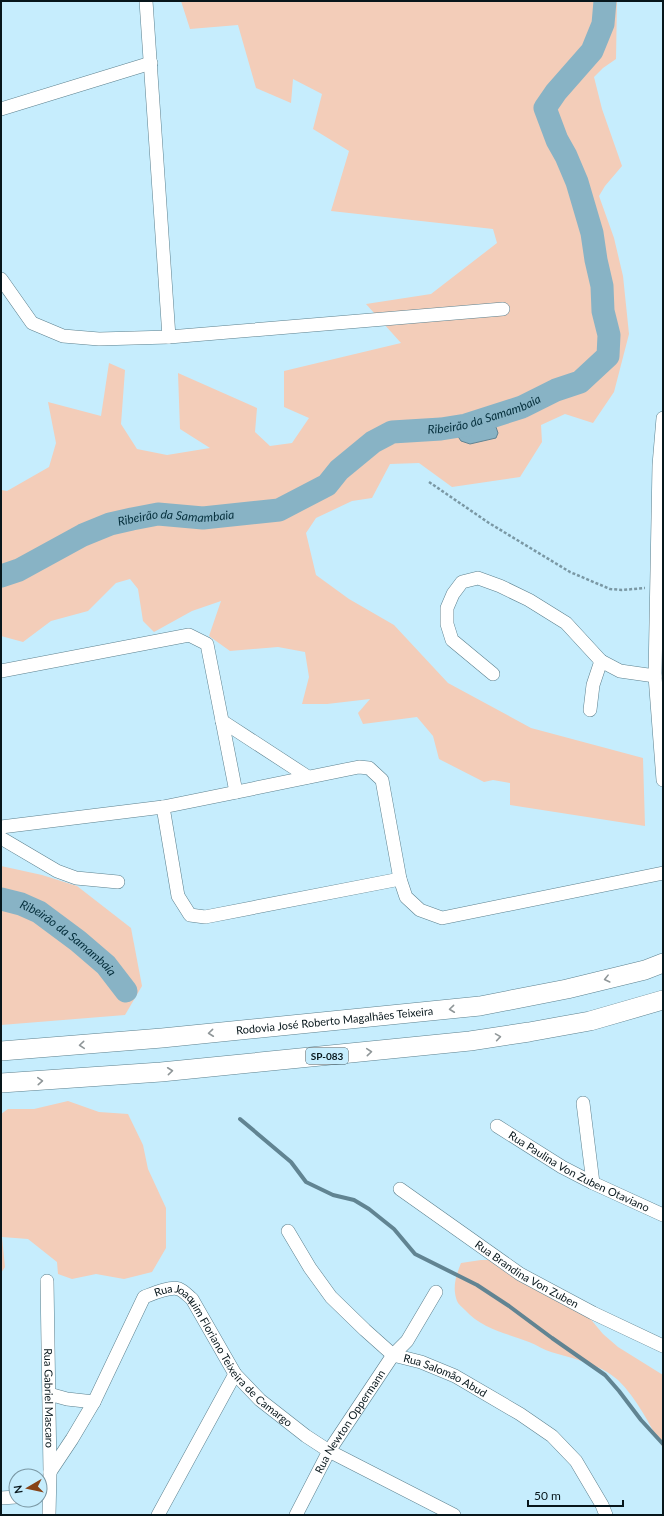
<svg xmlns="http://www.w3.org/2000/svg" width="664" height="1516" font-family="Lato,sans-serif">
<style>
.green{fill:#f3cdb9}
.water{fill:#88b3c5;stroke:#618492}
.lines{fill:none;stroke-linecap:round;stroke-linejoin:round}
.stream{stroke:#618492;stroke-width:4}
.river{stroke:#88b3c5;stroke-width:23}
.minor-casing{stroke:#5c808e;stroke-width:14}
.highway-casing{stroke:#5c808e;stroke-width:20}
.path{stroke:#7a98a4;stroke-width:2.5;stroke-dasharray:3 2;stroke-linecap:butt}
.minor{stroke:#fff;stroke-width:13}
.highway{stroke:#fff;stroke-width:19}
.oneway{stroke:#8f9698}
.labels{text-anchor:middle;stroke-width:3.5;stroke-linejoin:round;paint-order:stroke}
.shield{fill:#c6edfd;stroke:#40565f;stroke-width:1}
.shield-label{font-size:10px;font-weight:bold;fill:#07161b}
.street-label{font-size:11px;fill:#07161b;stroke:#c6edfd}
.water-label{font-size:12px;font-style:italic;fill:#052f3c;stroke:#c6edfd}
</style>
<rect width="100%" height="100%" fill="#c6edfd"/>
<!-- green -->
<g class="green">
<path d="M181,1H617L616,59L603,68L594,77L602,109L622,166L605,186L599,196L614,238L623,276L629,334L614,392L593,423L565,414L541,425L542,442L520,477L452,487L419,463L390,464L372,498L352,501L316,518L306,533L316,575L349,599L394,625L448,683L531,728L643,758L645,826L510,805V783L493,780L484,782L439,759L433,736L417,717L363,724L358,713L370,699L327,704H302L309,677L305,652L278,647L230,651L209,636L221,601L192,611L154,632L143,621L138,589L130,579L116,583L88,611L51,621L23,642L1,636V490L7,491L49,467L56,443L48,402L101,416L109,363L125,370L121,424L137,449L167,455L210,448L180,429L178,373L257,408L255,432L270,446L292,443L309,418L284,407V371L401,343L366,304L431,294L497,243L493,229L331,211L349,151L313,129L322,94L293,79L291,103L256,88L238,25L190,29Z"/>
<path d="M1,866L42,875L77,886L131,928L142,986L125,1015L1,1025Z"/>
<path d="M68,1101L99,1112L128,1114L143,1145L148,1169L166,1208V1248L152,1272L124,1279L96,1274L72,1279L58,1274L57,1262L28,1239L2,1237L5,1267L1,1273V1114L8,1109H34Z"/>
<path d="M481,1260H502L588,1316L603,1334L618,1347L663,1375V1448C650,1426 637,1398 618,1380C600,1364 574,1359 551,1352C544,1350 537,1345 529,1342C506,1333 482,1329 465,1310C462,1307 458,1304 457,1301C452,1287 456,1276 461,1263Z"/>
</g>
<!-- water -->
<path class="water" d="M496,427L498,433L496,438L470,444L461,441L455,432L475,428Z"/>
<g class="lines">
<!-- stream -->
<path class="stream" d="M240,1119L291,1162L306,1182L333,1195L354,1200L369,1209L394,1229L415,1254L477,1285L509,1306L552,1338L605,1375L619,1391L641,1420L663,1444"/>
<!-- river -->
<g class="river">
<path id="s1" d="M1,576L19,570L83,535L110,524L132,519L158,514L203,518L279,510L327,485L339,470L373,442L392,432L441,429L466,425L522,407L556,390L580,382L608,356L609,335L603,311L602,286L596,260L592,233L577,182L566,156L557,140L545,108L556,92L592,51L603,24L605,1"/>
<path id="s2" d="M1,899L21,904L39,912L78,941L106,965L126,991"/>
</g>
<defs>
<g id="minor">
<path d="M146,1L169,337"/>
<path d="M1,109L151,63"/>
<path d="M1,279L32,323L63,336L99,339L169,337L503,309"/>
<path d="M663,418L659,465L655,676L663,780"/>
<path d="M1,671L189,635L207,644L236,792"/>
<path d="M493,674L452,640L447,624V608L453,594L462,582L478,578L500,586L529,600L566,623L601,661L620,671L655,676"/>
<path d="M590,710L593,685L601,661"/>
<path d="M222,721L308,777"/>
<path d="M163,807L178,896L190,915L205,917L400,879"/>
<path d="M1,827L163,807L359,767L369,768L382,780L400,879L406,897L420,910L442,918L663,873"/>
<path d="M1,838L57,871L76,878L118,882"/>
<path d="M583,1103L593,1183"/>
<path id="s3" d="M497,1126L562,1167L593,1183L663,1215"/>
<path id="s4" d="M400,1189L520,1274L593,1313L663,1346"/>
<path id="s5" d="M288,1231L310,1268L331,1297L365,1330L393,1355L421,1362L455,1376L520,1414L552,1436L576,1461L602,1505L606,1515"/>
<path id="s6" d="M47,1281L50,1472L49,1515"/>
<path d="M49,1394L67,1399L94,1402"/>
<path id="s7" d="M50,1472L72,1439L94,1402L144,1297C152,1294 170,1286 179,1289C184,1291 188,1296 192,1299L235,1374L260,1400L306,1436L329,1451L454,1515"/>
<path d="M1,1498L16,1497"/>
<path d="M158,1515L235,1374"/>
<path id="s8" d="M296,1515L329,1451L393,1355L407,1341L436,1292"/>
</g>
<g id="highway">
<path id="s9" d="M1,1051L162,1038L480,1006L567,989L645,970L663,963"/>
<path d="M1,1083L161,1072L470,1041L529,1032L590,1021L663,1000"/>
</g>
</defs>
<!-- minor casing -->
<use href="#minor" class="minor-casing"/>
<!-- highway casing -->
<use href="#highway" class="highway-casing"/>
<!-- path -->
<path class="path" d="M429,482L489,523L570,572L610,589L622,590L645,588"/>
<!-- minor -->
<use href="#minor" class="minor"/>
<!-- highway -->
<use href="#highway" class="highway"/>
</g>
<!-- one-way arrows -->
<defs><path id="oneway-chevron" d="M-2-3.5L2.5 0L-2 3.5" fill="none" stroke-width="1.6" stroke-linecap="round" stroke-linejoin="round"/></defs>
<g class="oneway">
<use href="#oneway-chevron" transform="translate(607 979) rotate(166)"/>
<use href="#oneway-chevron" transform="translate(452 1009) rotate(174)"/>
<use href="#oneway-chevron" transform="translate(211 1033) rotate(174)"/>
<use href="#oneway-chevron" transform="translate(498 1037) rotate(-9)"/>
<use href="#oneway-chevron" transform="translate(82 1045) rotate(175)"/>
<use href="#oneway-chevron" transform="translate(369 1052) rotate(-5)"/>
<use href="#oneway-chevron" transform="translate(170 1071) rotate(-6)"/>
<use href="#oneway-chevron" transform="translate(40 1081) rotate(-4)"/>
</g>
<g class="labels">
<!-- shield labels -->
<rect class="shield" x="306" y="1048" width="42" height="16" rx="3"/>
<g class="shield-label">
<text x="327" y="1060">SP-083</text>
</g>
<!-- street labels -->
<g class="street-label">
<text dy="4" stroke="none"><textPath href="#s9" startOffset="335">Rodovia José Roberto Magalhães Teixeira</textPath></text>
<text dy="4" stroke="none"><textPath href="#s3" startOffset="94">Rua Paulina Von Zuben Otaviano</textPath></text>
<text dy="4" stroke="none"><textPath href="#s4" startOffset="153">Rua Brandina Von Zuben</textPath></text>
<text dy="4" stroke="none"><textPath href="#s7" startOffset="312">Rua Joaquim Floriano Teixeira de Camargo</textPath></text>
<text dy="4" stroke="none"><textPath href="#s5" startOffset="220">Rua Salomão Abud</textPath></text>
<text dy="4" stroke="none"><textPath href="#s6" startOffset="117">Rua Gabriel Mascaro</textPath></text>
<text dy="4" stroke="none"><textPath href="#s8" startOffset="108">Rua Newton Oppermann</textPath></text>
</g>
<!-- water labels -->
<g class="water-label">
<text dy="4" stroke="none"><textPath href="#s1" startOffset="525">Ribeirão da Samambaia</textPath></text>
<text dy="4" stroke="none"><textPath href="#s1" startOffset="188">Ribeirão da Samambaia</textPath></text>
<text dy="4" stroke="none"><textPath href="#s2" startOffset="79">Ribeirão da Samambaia</textPath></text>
</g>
</g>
<!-- border -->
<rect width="664" height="1516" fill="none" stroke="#07161b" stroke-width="4"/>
<!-- north arrow -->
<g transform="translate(28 1488) rotate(261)"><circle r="19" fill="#c6edfd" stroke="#7a97a3"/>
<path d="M0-3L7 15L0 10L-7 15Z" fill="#874317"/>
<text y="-6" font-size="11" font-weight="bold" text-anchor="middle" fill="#07161b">N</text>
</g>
<!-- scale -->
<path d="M528 1500v6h95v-6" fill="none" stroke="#07161b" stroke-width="2"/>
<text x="534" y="1500" font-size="12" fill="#07161b" stroke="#c6edfd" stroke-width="3" paint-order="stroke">50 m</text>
</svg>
